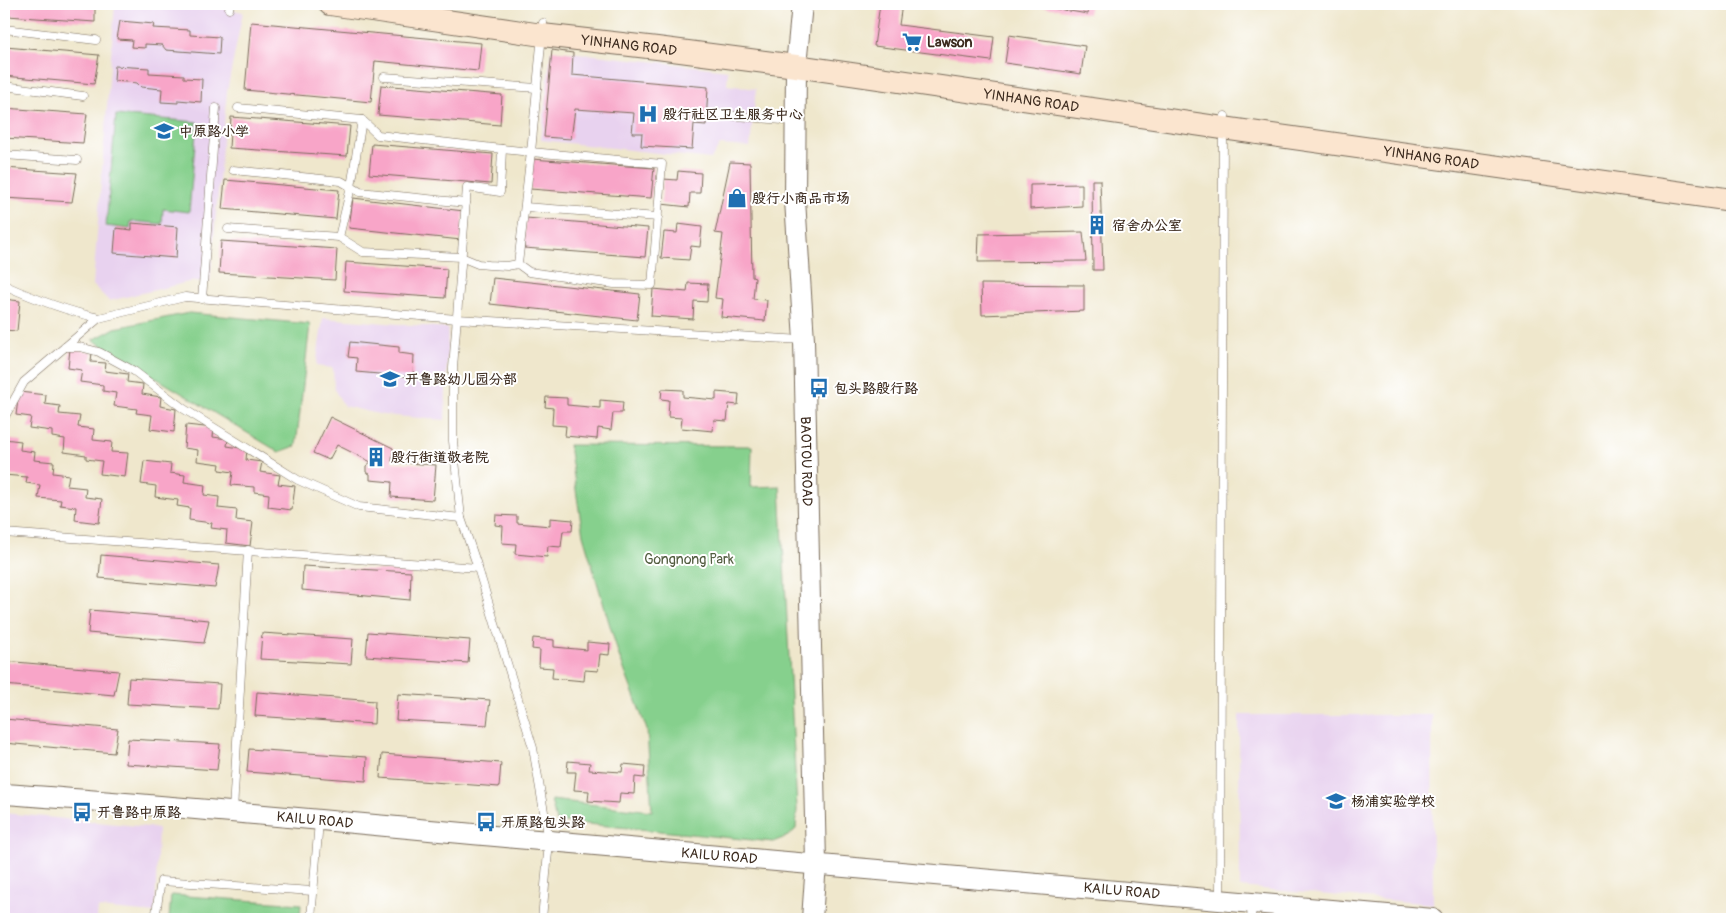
<svg xmlns="http://www.w3.org/2000/svg" width="1736" height="923" font-family="Pangolin,'LXGW WenKai TC',sans-serif">
<style>
.built{fill:#e8d2ef}
.green{fill:#86d08d;stroke:#607d56}
.building{fill:#f8a5c8}
.lines{fill:none;stroke-linecap:round;stroke-linejoin:round}
.service-casing{stroke:#7a6c5b;stroke-width:9}
.tertiary-casing{stroke:#7a6c5b;stroke-width:22}
.secondary-casing{stroke:#7a6c5b;stroke-width:24}
.service{stroke:#fff;stroke-width:8}
.tertiary{stroke:#fff;stroke-width:20}
.secondary{stroke:#fbe5cf;stroke-width:22}
.labels{text-anchor:middle;stroke-width:4;stroke-linejoin:round;paint-order:stroke}
.poi-label{font-size:14px;font-weight:bold;fill:#3b2a1e;stroke:#fff;text-anchor:start}
.street-label{font-size:14px;fill:#3b2a1e;stroke:#fff}
.park-label{font-size:14px;fill:#525c3f;stroke:#fff}
</style>
<rect width="100%" height="100%" fill="#fff"/>
<filter id="ink" filterUnits="userSpaceOnUse"><feTurbulence type="fractalNoise" baseFrequency=".02" numOctaves="2"/><feDisplacementMap in="SourceGraphic" scale="10" xChannelSelector="R" yChannelSelector="G"/><feConvolveMatrix kernelMatrix="1 2 1 2 8 2 1 2 1" color-interpolation-filters="sRGB"/></filter>
<filter id="wash" filterUnits="userSpaceOnUse"><feTurbulence type="fractalNoise" baseFrequency=".0096" numOctaves="4" result="noise"/><feDisplacementMap in="SourceGraphic" scale="20" xChannelSelector="R" yChannelSelector="G"/><feGaussianBlur stdDeviation="1.12" result="paint"/><feColorMatrix in="noise" values="0 0 0 0 0 0 0 0 0 0 0 0 0 0 0 0 0 1.4 0 .05"/><feComposite in="paint" operator="in"/></filter>
<g filter="url(#wash)">
<rect width="100%" height="100%" fill="#efe7cc"/>
<!-- built -->
<g class="built">
<path d="M115,4H198L243,12L227,91L210,282L193,281L109,301L93,285Z"/>
<path d="M551,50L728,70L727,85L756,89L750,147L720,145L711,159L541,140Z"/>
<path d="M323,318L448,328L445,420L383,415L344,406L334,389L333,368L316,366Z"/>
<path d="M1239,715H1432L1433,904L1240,887Z"/>
<path d="M4,813L158,828L155,913L98,908L97,919H4Z"/>
</g>
<!-- green -->
<g class="green">
<path d="M116,115L197,122L189,212L163,209L162,224L131,221L130,229L106,226Z"/>
<path d="M189,313L310,324L296,446L279,452L93,340L115,328Z"/>
<path d="M569,445L752,446L751,487L780,486L797,809L796,829L788,836L773,842L556,821L551,800L652,811L647,730L619,656L583,535Z"/>
<path d="M171,895L301,904L300,919H169Z"/>
</g>
<g id="blocks">
<!-- building -->
<g class="building">
<path d="M8,4H95V22L7,16Z"/>
<path d="M880,4H902L899,25L994,37L991,61L874,46Z"/>
<path d="M1027,4H1090L1088,14Z"/>
<path d="M120,21L154,24L153,28L190,30V35L220,37L219,54L166,50L162,45L145,44V48L131,47L132,40L117,39Z"/>
<path d="M251,22L481,43L478,71L375,61L371,102L245,90Z"/>
<path d="M1009,35L1085,46L1081,74L1005,63Z"/>
<path d="M5,47L99,55L94,84L4,76Z"/>
<path d="M552,50L573,53L572,75L708,87L706,125L694,124L692,149L641,146L642,133H632L634,113L575,109L571,139L544,137Z"/>
<path d="M115,66L149,68V73L184,75V78L202,79L201,102L178,100V103L161,102L162,89L141,87L137,83L114,81Z"/>
<path d="M381,85L502,95L500,125L378,115Z"/>
<path d="M4,108L87,114L83,143L4,138Z"/>
<path d="M231,117L350,126L347,156L229,148Z"/>
<path d="M372,144L493,154L491,184L369,174Z"/>
<path d="M532,159L654,168L651,198L530,189Z"/>
<path d="M730,162L750,163L752,277L755,278L753,299L767,300L765,321L721,317L723,299L715,298L723,234L715,233Z"/>
<path d="M4,168L77,173L72,202L4,198Z"/>
<path d="M678,171L701,173L700,193H690L689,207L661,204L663,179L677,180Z"/>
<path d="M225,180L339,190L336,219L222,209Z"/>
<path d="M1092,180H1100L1103,270H1093Z"/>
<path d="M1082,184V206L1030,209V185Z"/>
<path d="M353,198L464,211L461,240L349,228Z"/>
<path d="M526,218L648,228L645,257L524,248Z"/>
<path d="M132,223L178,227L176,258L114,253L116,228L132,230Z"/>
<path d="M678,224L702,227L700,247L691,246L689,260L661,258L664,232L677,233Z"/>
<path d="M1083,232L1086,261L978,262L979,234Z"/>
<path d="M221,241L337,249L335,280L219,273Z"/>
<path d="M346,262L447,269L445,298L344,291Z"/>
<path d="M493,278L640,294L637,320L490,304Z"/>
<path d="M688,283L708,284L707,302L694,301L693,319L651,316L653,289L687,292Z"/>
<path d="M981,284L1084,285V311L982,315Z"/>
<path d="M4,299L20,301L17,331L4,330Z"/>
<path d="M350,342L399,347V353L414,355L413,377L356,372L357,358L348,357Z"/>
<path d="M70,349L92,352L91,362L106,363L105,371L128,374L127,382L143,384L142,394L161,397L160,406L176,409L174,432L150,429L152,415L136,413L137,409L114,406L116,393L103,391V385L80,382L82,370L68,368Z"/>
<path d="M662,389L683,390V397L716,400V392L739,394L738,405L729,404L727,421L714,420L713,431L681,428L682,418L668,417L669,400L661,399Z"/>
<path d="M19,392L46,395L45,404L60,406L59,414L80,416L78,427L94,429L93,440L112,442L111,452L128,453L125,477L100,474L102,461L86,459V455L64,452L65,439L52,437V431L29,428L31,417L16,415Z"/>
<path d="M546,397L567,398V405L600,408V400L623,402L622,413H613L611,430L598,428L597,439L565,436L566,426L552,425L553,408L545,407Z"/>
<path d="M330,417L393,448L392,462L436,465L433,500L391,497L392,482L370,480V474L366,472V466L371,462L337,445L329,460L313,453Z"/>
<path d="M186,425L214,428L213,437L228,439L227,446L247,449L246,460L262,462L260,472L280,475L278,484L295,486L292,510L268,507L269,494L254,492V487L231,485L233,472L219,470L220,464L197,461L198,450L184,448Z"/>
<path d="M4,439L21,441L20,450L35,452L34,460L54,462L53,473L69,475L67,486L86,488L85,497L102,499L99,523L75,520L76,507L60,505L61,500L38,498L40,485L26,483L27,477L4,475L5,463H4Z"/>
<path d="M144,461L171,464L170,473L185,475L184,482L205,485L204,495L219,497L218,508L237,510L236,520L253,522L250,546L226,543L227,530L211,528L212,523L189,520L190,508L177,506L178,500L155,497L156,486L141,484Z"/>
<path d="M496,515L517,516V523L550,526V518L573,520L572,531H563L561,547L548,546L547,557L515,554L516,544L502,543L503,526L495,525Z"/>
<path d="M101,555L219,565L215,588L99,578Z"/>
<path d="M303,566L411,572L410,600L302,590Z"/>
<path d="M90,610L209,620L204,643L88,633Z"/>
<path d="M368,632L470,640L468,663L366,656Z"/>
<path d="M262,633L353,639L351,664L260,659Z"/>
<path d="M533,638L554,640V647L587,650V642L610,644L609,655L600,654L598,671L585,670L584,681L552,678L553,668L539,667L540,650L532,649Z"/>
<path d="M4,661L119,671L114,695L4,685Z"/>
<path d="M129,678L220,684L218,709L127,704Z"/>
<path d="M257,692L375,701L374,724L255,716Z"/>
<path d="M398,694L490,700L487,725L396,720Z"/>
<path d="M4,719L118,729L114,753L4,743Z"/>
<path d="M128,739L220,744L217,770L126,764Z"/>
<path d="M249,749L367,757L366,781L247,772Z"/>
<path d="M382,754L501,763L499,787L380,778Z"/>
<path d="M568,761L590,763L589,770L622,772L623,764L645,766L644,778L635,777L634,794L620,793L619,803L588,801L589,791L574,790L576,772H567Z"/>
</g>
</g>
</g>
<g filter="url(#ink)">
<use href="#blocks" fill-opacity="0" stroke="#7a6c5b" stroke-width="1"/>
<g class="lines">
<defs>
<g id="service">
<path d="M229,9L230,4"/>
<path d="M4,29L96,40"/>
<path d="M384,77L537,88"/>
<path d="M4,86L83,96"/>
<path d="M238,108L362,120L378,135L502,149"/>
<path d="M715,114L794,121"/>
<path d="M4,155L77,160"/>
<path d="M233,170L341,181L360,192L466,203"/>
<path d="M525,207L658,217"/>
<path d="M228,229L339,237L363,252L461,257L478,264L489,265L507,266L518,264L531,152L662,164L652,285L614,284L529,272L518,264"/>
<path d="M339,237L351,187L362,120"/>
<path d="M4,285C35,299 66,311 99,318"/>
<path d="M202,299L216,108"/>
<path d="M65,347H80L99,352L134,371L184,409L298,480L359,507L461,518"/>
<path d="M4,418L24,382L99,318L185,297L457,319L803,340"/>
<path d="M4,533L478,568"/>
<path d="M233,811L248,550"/>
<path d="M1220,897L1223,128L1225,116"/>
<path d="M155,919L161,881L313,891"/>
<path d="M311,919L319,821"/>
<path d="M542,919L549,841L533,748L478,568L461,518L453,441V368L467,187L500,192L502,149L531,152L543,23"/>
<path d="M1251,919L1252,904"/>
</g>
<g id="tertiary">
<path id="s1" d="M802,4L796,66L795,200L804,340L816,863L812,919"/>
<path id="s2" d="M4,794C186,806 368,825 550,841C844,866 1138,891 1433,919"/>
</g>
<g id="secondary">
<path id="s3" d="M330,4L542,35L657,48L796,66L1223,128L1732,200"/>
</g>
</defs>
<!-- service casing -->
<use href="#service" class="service-casing"/>
<!-- tertiary casing -->
<use href="#tertiary" class="tertiary-casing"/>
<!-- secondary casing -->
<use href="#secondary" class="secondary-casing"/>
<!-- service -->
<use href="#service" class="service"/>
<!-- tertiary -->
<use href="#tertiary" class="tertiary"/>
<!-- secondary -->
<use href="#secondary" class="secondary"/>
</g>
</g>
<!-- icons -->
<defs>
<symbol id="supermarket-bare" viewBox="-9 -9 18 18"><path d="M-6-5.5h2.5l.6 2H6L4.5 2H-2.5L-4.4-4H-6ZM-1.5 3.2a1.3 1.3 0 1 0 .1 0ZM3 3.2a1.3 1.3 0 1 0 .1 0Z" fill="#1f6fb2" stroke="#fff" stroke-width="2.5" paint-order="stroke"/></symbol>
<symbol id="hospital-bare" viewBox="-9 -9 18 18"><path d="M-5-5h3v3.5h4V-5h3V5h-3V1.5h-4V5h-3Z" fill="#1f6fb2" stroke="#fff" stroke-width="2.5" paint-order="stroke"/></symbol>
<symbol id="school-bare" viewBox="-9 -9 18 18"><path d="M0-5L7-2L0 1L-7-2ZM-4 1L0 2.5L4 1V4Q0 6-4 4Z" fill="#1f6fb2" stroke="#fff" stroke-width="2.5" paint-order="stroke"/></symbol>
<symbol id="shop-bare" viewBox="-9 -9 18 18"><path d="M-5-2.5h2.3a2.7 3.5 0 0 1 5.4 0H5L5.5 6h-11ZM-1.5-2.5h3a1.5 2.3 0 0 0-3 0Z" fill="#1f6fb2" stroke="#fff" stroke-width="2.5" paint-order="stroke"/></symbol>
<symbol id="building-bare" viewBox="-9 -9 18 18"><path d="M-4-6H4V6H1V3H-1V6H-4ZM-2.5-4.3h1.7v1.8h-1.7ZM.8-4.3h1.7v1.8H.8ZM-2.5-1h1.7V.8h-1.7ZM.8-1h1.7V.8H.8Z" fill="#1f6fb2" stroke="#fff" stroke-width="2.5" paint-order="stroke"/></symbol>
<symbol id="bus-bare" viewBox="-9 -9 18 18"><path d="M-5-6H5V4H4V6H2V4H-2V6H-4V4H-5ZM-3.5-4V0h7V-4ZM-3.5 1.2v1.5H-2V1.2ZM2 1.2v1.5H3.5V1.2Z" fill="#1f6fb2" stroke="#fff" stroke-width="2.5" paint-order="stroke"/></symbol>
</defs>
<g fill-rule="evenodd">
<use href="#supermarket-bare" x="898" y="28" width="28" height="28"/>
<use href="#hospital-bare" x="634" y="100" width="28" height="28"/>
<use href="#school-bare" x="150" y="117" width="28" height="28"/>
<use href="#shop-bare" x="723" y="184" width="28" height="28"/>
<use href="#building-bare" x="1083" y="211" width="28" height="28"/>
<use href="#school-bare" x="376" y="365" width="28" height="28"/>
<use href="#bus-bare" x="805" y="374" width="28" height="28"/>
<use href="#building-bare" x="362" y="443" width="28" height="28"/>
<use href="#school-bare" x="1322" y="787" width="28" height="28"/>
<use href="#bus-bare" x="68" y="798" width="28" height="28"/>
<use href="#bus-bare" x="472" y="808" width="28" height="28"/>
</g>
<g class="labels">
<!-- poi labels -->
<g class="poi-label">
<text x="927" y="47">Lawson</text>
<text x="663" y="119">殷行社区卫生服务中心</text>
<text x="179" y="136">中原路小学</text>
<text x="752" y="203">殷行小商品市场</text>
<text x="1112" y="230">宿舍办公室</text>
<text x="405" y="384">开鲁路幼儿园分部</text>
<text x="834" y="393">包头路殷行路</text>
<text x="391" y="462">殷行街道敬老院</text>
<text x="1351" y="806">杨浦实验学校</text>
<text x="97" y="817">开鲁路中原路</text>
<text x="501" y="827">开原路包头路</text>
</g>
<!-- street labels -->
<g class="street-label">
<text dy="5" stroke="none"><textPath href="#s3" startOffset="302">YINHANG ROAD</textPath></text>
<text dy="5" stroke="none"><textPath href="#s3" startOffset="708">YINHANG ROAD</textPath></text>
<text dy="5" stroke="none"><textPath href="#s3" startOffset="1112">YINHANG ROAD</textPath></text>
<text dy="5" stroke="none"><textPath href="#s1" startOffset="458">BAOTOU ROAD</textPath></text>
<text dy="5" stroke="none"><textPath href="#s2" startOffset="312">KAILU ROAD</textPath></text>
<text dy="5" stroke="none"><textPath href="#s2" startOffset="718">KAILU ROAD</textPath></text>
<text dy="5" stroke="none"><textPath href="#s2" startOffset="1122">KAILU ROAD</textPath></text>
</g>
<!-- park labels -->
<g class="park-label">
<text x="689" y="564">Gongnong Park</text>
</g>
</g>
<!-- margin -->
<rect width="1736" height="923" fill="none" stroke="#fff" stroke-width="20"/>
</svg>
